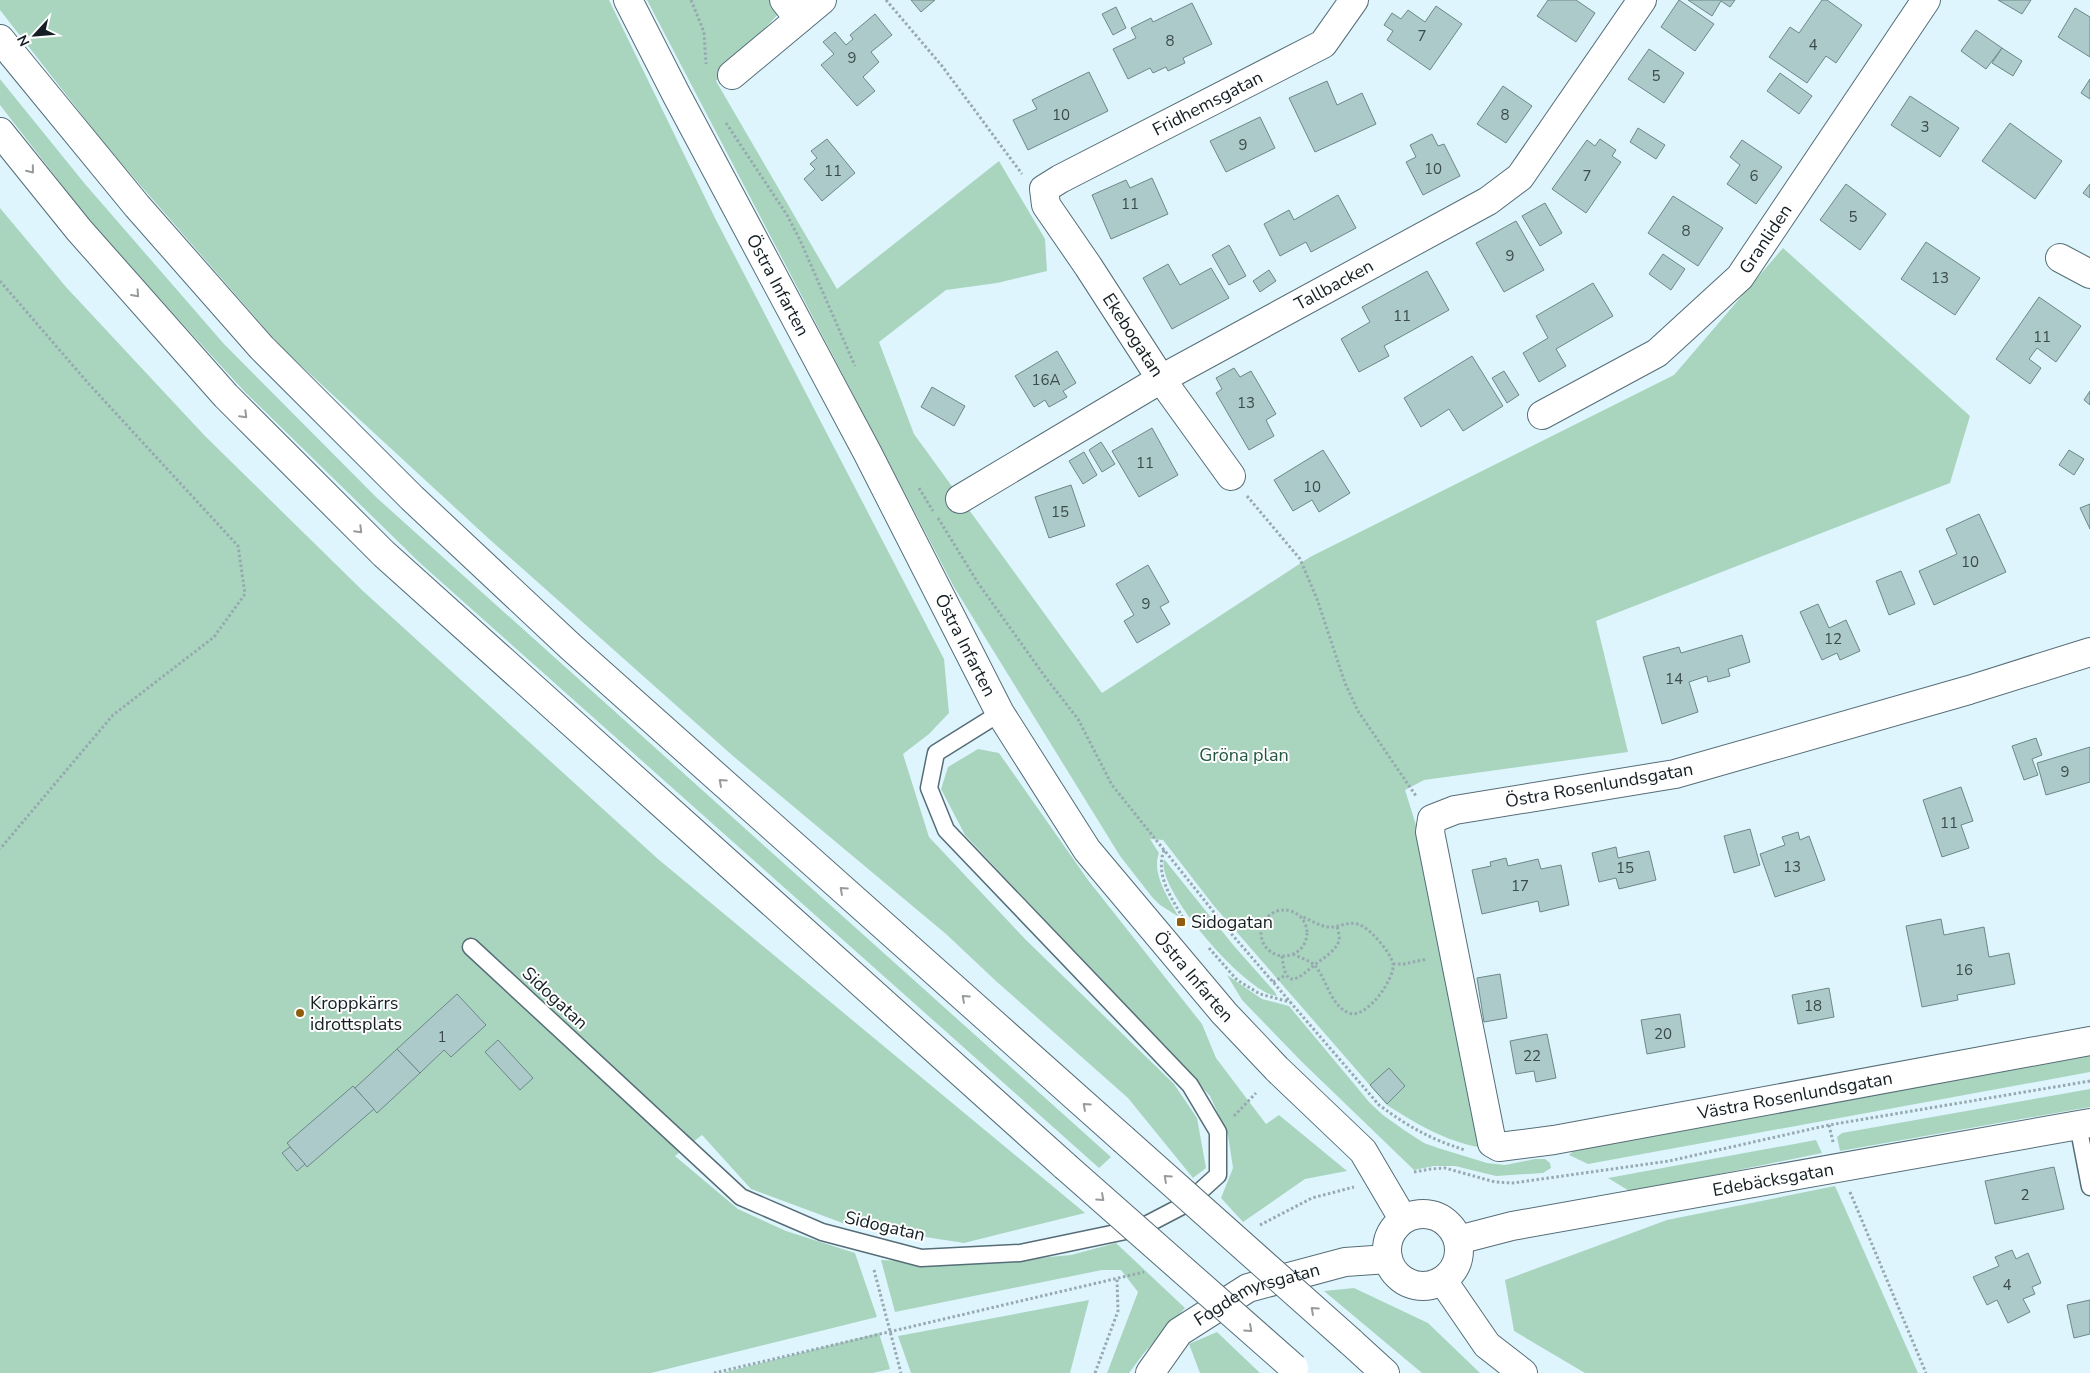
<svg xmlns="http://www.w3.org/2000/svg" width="2090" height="1373" font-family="'Nunito Sans',sans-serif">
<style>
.green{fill:#a9d5bf}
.building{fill:#accac9;stroke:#6c8887}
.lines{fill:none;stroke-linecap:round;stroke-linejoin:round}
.service-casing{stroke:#566d77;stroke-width:19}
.minor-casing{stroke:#566d77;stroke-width:30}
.tertiary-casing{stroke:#566d77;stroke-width:30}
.motorway-casing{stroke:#566d77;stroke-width:30}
.path{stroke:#97a9b0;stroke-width:3;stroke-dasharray:2.5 2.5;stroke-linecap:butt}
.service{stroke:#fff;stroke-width:16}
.minor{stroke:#fff;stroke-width:28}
.tertiary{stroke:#fff;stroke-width:28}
.motorway{stroke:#fff;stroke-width:28}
.motorway-bridge-casing{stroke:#566d77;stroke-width:30;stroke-linecap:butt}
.motorway-bridge{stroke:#fff;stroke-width:28}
.oneway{stroke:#969a9c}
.poi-dot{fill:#905d0d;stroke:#fefefe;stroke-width:2}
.labels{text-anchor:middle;stroke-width:4;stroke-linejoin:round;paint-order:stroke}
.number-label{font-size:15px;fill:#3b4a4c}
.street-label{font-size:18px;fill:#151f23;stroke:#fefefe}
.park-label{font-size:18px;fill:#225742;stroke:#fefefe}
.poi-label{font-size:18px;fill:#151f23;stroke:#fefefe;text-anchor:start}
</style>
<rect width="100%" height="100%" fill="#dff5fe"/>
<!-- green -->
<g class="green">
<path d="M0,0H609L715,218L944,659L949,713L929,734L903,754L929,837L1026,940L1174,1084L1197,1118L1206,1168L1193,1178L1128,1098L997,982L946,934L733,756L488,538L283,349L107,147L0,10Z"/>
<path d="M647,0H771L780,12L716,81L837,289L999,161L1045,239L1047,271L997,283L946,290L879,342L914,434L1102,693L1310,557L1674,375L1783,248L1970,416L1950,483L1596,621L1628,752L1424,780L1405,790L1416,825L1479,1147C1447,1142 1415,1123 1387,1105L1214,906L1163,840L1150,839L1159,853C1151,873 1169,899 1179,917L1160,905L1152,897L1120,856L954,587Z"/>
<path d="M0,79L85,184L224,344L377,498L1111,1157L1099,1168L420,563L245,392L100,234L0,105Z"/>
<path d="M0,208L66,287L205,436L363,591L658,859L1085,1213L964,1243L848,1225L751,1189L702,1135L675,1156L738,1209L786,1231L855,1253L877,1317L651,1373H0Z"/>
<path d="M978,749L999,753L1088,880L1202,1024L1216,1058L1266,1124L1279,1115L1347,1171L1305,1179L1243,1222L1221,1198L1233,1168L1228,1135L1210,1096L965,835L941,789L948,767Z"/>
<path d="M1164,859L1234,946L1275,992L1277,996C1247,994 1155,889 1164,859Z"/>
<path d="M1227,975L1262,999L1289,1006L1370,1103L1383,1115L1404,1130L1424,1143L1438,1148L1487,1163L1505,1165L1535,1159H1545L1550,1163L1551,1168L1543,1173L1496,1176L1455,1166H1434L1414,1170L1302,1062L1242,1000Z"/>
<path d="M2090,1055V1072L1588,1164L1569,1155L1580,1145Z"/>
<path d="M2090,1089V1107L1840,1151L1837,1137L1842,1133Z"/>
<path d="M1816,1140L1822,1153L1631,1192L1608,1178Z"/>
<path d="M1835,1186L1918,1373H1585L1514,1331L1505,1280L1667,1220Z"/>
<path d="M1116,1243L1185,1308L1144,1353L1129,1373H1107L1138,1292L1121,1270H1102L895,1312L881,1260L972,1264L1071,1255Z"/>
<path d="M1354,1288L1428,1323L1480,1373H1422L1324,1291Z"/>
<path d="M1089,1300L1070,1373H911L898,1336Z"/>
<path d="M1217,1332L1260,1373H1200L1189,1344Z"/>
<path d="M879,1333L890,1369L873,1373H722Z"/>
</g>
<!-- building -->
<g class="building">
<path d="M911,0H935L921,12Z"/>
<path d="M1548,0H1576L1595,13L1576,42L1537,16Z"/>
<path d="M1679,0L1714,24L1695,51L1661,27Z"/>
<path d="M1688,0H1735L1730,7L1721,1L1712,16Z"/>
<path d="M1822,0H1827L1862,25L1836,63L1826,56L1807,83L1769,57L1790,27L1799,33Z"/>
<path d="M1998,0H2031L2022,14Z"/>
<path d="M1192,3L1212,44L1183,58L1185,63L1168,71L1166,67L1153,73L1150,68L1128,79L1113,49L1136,38L1131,28L1151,18L1153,22Z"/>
<path d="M1436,6L1462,24L1430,70L1387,40L1393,31L1384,25L1392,13L1401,19L1408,10L1425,22Z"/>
<path d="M1116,7L1126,28L1113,35L1102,14Z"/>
<path d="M2075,8L2090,17V57L2058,37Z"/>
<path d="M875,14L892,35L871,52L879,62L863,77L875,91L857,106L821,65L834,54L823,42L835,32L846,45L853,39L850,35Z"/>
<path d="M1976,30L2002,48L1986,69L1961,51Z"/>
<path d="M2002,48L2022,61L2013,76L1992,63Z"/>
<path d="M1649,49L1684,73L1664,103L1628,79Z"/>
<path d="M1089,72L1108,111L1028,150L1013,120L1037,109L1032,100Z"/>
<path d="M1780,73L1812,96L1799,114L1767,91Z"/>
<path d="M2090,79V99L2081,93Z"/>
<path d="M1327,81L1337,105L1362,93L1376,124L1315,152L1289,98Z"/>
<path d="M1503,86L1532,106L1506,143L1477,124Z"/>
<path d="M1910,96L1959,128L1940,157L1891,125Z"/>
<path d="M1260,117L1275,148L1226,172L1210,141Z"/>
<path d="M2010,123L2062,161L2035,199L1982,161Z"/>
<path d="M1638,128L1665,145L1656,159L1630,142Z"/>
<path d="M1432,134L1438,146L1444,144L1460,176L1423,195L1406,162L1416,157L1410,145Z"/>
<path d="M827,139L855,173L822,201L804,179L815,169L810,164L817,158L811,151Z"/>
<path d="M1600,139L1616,150L1612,156L1621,162L1586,213L1552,189L1587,140L1595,146Z"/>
<path d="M1742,140L1782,167L1756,204L1727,184L1740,165L1730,157Z"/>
<path d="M1152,178L1168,214L1111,239L1092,195L1126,180L1130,188Z"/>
<path d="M1846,184L1886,214L1860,250L1820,220Z"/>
<path d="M2090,184V198L2083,193Z"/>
<path d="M1338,195L1356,228L1311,252L1306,242L1280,256L1264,224L1289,210L1294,220Z"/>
<path d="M1673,196L1723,228L1698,266L1648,233Z"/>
<path d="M1545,203L1562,233L1540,246L1522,216Z"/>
<path d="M1516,221L1544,270L1504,292L1476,243Z"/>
<path d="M1926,242L1980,278L1955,315L1901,279Z"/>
<path d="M1229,245L1246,276L1229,285L1212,255Z"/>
<path d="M1663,254L1685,269L1671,290L1649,274Z"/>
<path d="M1168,264L1180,285L1211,268L1229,298L1172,329L1143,278Z"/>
<path d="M1269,270L1276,281L1260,292L1253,281Z"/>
<path d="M1427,271L1449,310L1384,346L1389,356L1359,372L1341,339L1370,322L1362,307Z"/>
<path d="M1593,283L1613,316L1556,349L1566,366L1539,382L1523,353L1548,338L1536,316Z"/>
<path d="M2039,297L2081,326L2056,362L2037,348L2029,359L2041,368L2030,384L1996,359Z"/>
<path d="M1057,351L1076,383L1063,391L1067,397L1049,407L1045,400L1034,407L1015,376Z"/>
<path d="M1472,356L1503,406L1463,431L1449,409L1421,427L1404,398Z"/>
<path d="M1234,368L1240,377L1251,371L1276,414L1266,420L1274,436L1249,450L1216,393L1222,389L1216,378Z"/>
<path d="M1504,371L1519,395L1507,403L1492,378Z"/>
<path d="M932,387L965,406L954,426L921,407Z"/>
<path d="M2090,391V405L2084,400Z"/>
<path d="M1152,428L1178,475L1139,497L1112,451Z"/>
<path d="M1101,442L1115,464L1102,472L1089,450Z"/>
<path d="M1323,450L1350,493L1319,512L1312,500L1293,511L1274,480Z"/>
<path d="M2069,450L2084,459L2074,475L2059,465Z"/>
<path d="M1084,452L1097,475L1083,484L1069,461Z"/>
<path d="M1071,485L1085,526L1049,538L1035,497Z"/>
<path d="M2090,504V529L2080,508Z"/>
<path d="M1979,514L2006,572L1934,605L1919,571L1957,554L1946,529Z"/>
<path d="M1148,565L1169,602L1160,607L1170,624L1137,643L1124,621L1134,615L1116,584Z"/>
<path d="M1901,571L1915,604L1889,615L1876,581Z"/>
<path d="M1818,604L1829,628L1846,620L1860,651L1840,660L1837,653L1822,660L1800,612Z"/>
<path d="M1742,635L1750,662L1728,669L1730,676L1708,682L1707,676L1689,682L1698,712L1662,724L1643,657L1679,647L1681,653Z"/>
<path d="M2036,738L2042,755L2032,759L2038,775L2024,780L2012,746Z"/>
<path d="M2090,747V782L2046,795L2037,763Z"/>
<path d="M1961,787L1973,821L1961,825L1969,848L1942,857L1923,800Z"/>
<path d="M1750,829L1760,865L1734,873L1724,836Z"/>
<path d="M1798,832L1800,840L1809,836L1825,880L1775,897L1760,854L1785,845L1782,837Z"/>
<path d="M1616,847L1618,858L1649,851L1656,880L1619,889L1616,878L1599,882L1592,853Z"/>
<path d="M1506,858L1508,866L1538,859L1541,869L1561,865L1569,905L1540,912L1538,901L1482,914L1472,870L1491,866L1490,862Z"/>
<path d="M1941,919L1944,935L1984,927L1989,957L2009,953L2015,984L1957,995L1958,1000L1922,1007L1906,926Z"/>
<path d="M1500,974L1507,1018L1484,1022L1477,978Z"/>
<path d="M1829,988L1834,1017L1798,1024L1792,995Z"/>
<path d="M457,994L486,1025L451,1057L444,1050L420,1073L397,1049Z"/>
<path d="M1680,1014L1685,1047L1647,1054L1641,1020Z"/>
<path d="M1547,1034L1556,1078L1536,1082L1534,1071L1516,1074L1510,1041Z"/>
<path d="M498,1040L533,1078L520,1090L485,1052Z"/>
<path d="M397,1049L420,1073L377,1113L355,1088Z"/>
<path d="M1389,1068L1405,1086L1387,1104L1370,1085Z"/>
<path d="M353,1086L374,1109L307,1167L287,1143Z"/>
<path d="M290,1147L305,1164L297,1171L282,1153Z"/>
<path d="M2054,1167L2064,1209L1995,1224L1985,1181Z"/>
<path d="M2012,1250L2016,1259L2028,1253L2041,1283L2032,1287L2035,1294L2023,1299L2030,1312L2008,1323L1997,1300L1987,1305L1973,1277L1999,1266L1995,1257Z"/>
<path d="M2090,1300V1334L2074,1338L2067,1305Z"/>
</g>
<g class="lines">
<defs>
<g id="service">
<path d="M471,947L741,1197L822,1232L921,1258L1020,1253L1140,1228L1186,1204L1218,1175V1132L1190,1085L946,830L929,788L936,753L1000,713"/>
<path d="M2078,1125L2090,1187"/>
</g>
<g id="minor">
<path d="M784,0L799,19"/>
<path d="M732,75L822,0"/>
<path d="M2060,258L2090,274"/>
<path id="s1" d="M1542,415L1657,353L1740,277L1926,0"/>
<path id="s2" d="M1231,476L1161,379L1088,266L1046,205L1044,189L1060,179L1323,44L1354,0"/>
<path id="s3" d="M960,499L1161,379L1488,201L1520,177L1642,0"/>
<path id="s4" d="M2090,652L1969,690L1675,774L1455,810L1432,819L1430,832L1492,1143L1499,1147L1554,1140L2090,1041"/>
<path id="s5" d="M1458,1240L1512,1226L2090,1123"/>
</g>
<g id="tertiary">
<path id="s6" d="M628,0L676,94L867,452L1000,713L1087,850L1224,1013L1277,1069L1363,1151L1403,1219"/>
<circle cx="1423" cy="1250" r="36"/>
<path d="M1443,1281L1487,1345L1523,1373"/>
<path id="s7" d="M1150,1373L1179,1332L1248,1288L1345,1262L1388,1259"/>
</g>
<g id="motorway">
<path d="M0,39L137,206L262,348L412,498L571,647L1123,1139"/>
<path d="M0,132L79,230L226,396L384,554L1065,1166"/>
<path d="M1351,1342L1385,1373"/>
</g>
</defs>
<!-- service casing -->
<use href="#service" class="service-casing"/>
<!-- minor casing -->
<use href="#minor" class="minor-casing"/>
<!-- tertiary casing -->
<use href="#tertiary" class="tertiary-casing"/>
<!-- motorway casing -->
<use href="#motorway" class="motorway-casing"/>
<!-- path -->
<g class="path">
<path d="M691,0L704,32L706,64"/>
<path d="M886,0L942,66L1022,174"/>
<path d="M726,123L787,215L800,240L855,366"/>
<path d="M0,281L88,383L238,546L245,594L214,637L113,715L0,849"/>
<path d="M919,488L933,511"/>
<path d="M1247,496L1300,559L1317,599L1345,683L1358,711L1416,796"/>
<path d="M938,518L978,583L1046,678L1078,719L1112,785L1229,931L1379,1105C1409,1127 1430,1139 1465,1150"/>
<path d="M1164,850C1155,875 1171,897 1183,918"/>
<circle cx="1284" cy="933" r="23"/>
<path d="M1209,948L1237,980L1260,994L1290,1002"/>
<path d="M1293,954C1300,958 1312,961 1316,967C1327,981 1331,1006 1349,1013C1366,1020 1395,979 1393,964C1391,953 1372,931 1362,926C1352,920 1342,926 1332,927C1321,928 1310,919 1300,916"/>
<path d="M1282,956C1286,993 1298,978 1317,963C1325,957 1335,951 1339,941C1340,936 1338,931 1337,926"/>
<path d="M1393,964H1404L1427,959"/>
<path d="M1273,982L1286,975"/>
<path d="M1234,1116L1256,1093"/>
<path d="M1829,1125L1833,1142"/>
<path d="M1414,1172L1431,1169L1445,1168L1495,1182L1513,1183L1669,1161L1829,1125L2090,1081"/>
<path d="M1850,1192L1926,1373"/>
<path d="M1260,1225L1312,1198L1354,1187"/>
<path d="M874,1270L901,1373"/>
<path d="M714,1373L1144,1272"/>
<path d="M1095,1373L1118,1311L1117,1279"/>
</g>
<!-- service -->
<use href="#service" class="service"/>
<!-- minor -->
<use href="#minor" class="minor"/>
<!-- tertiary -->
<use href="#tertiary" class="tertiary"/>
<!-- motorway -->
<use href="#motorway" class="motorway"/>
<defs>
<g id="motorway-bridge">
<path d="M1123,1139L1351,1342"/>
<path d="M1065,1166L1294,1368"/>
</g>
</defs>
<!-- motorway-bridge casing -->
<use href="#motorway-bridge" class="motorway-bridge-casing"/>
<!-- motorway-bridge -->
<use href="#motorway-bridge" class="motorway-bridge"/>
</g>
<!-- one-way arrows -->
<defs><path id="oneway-chevron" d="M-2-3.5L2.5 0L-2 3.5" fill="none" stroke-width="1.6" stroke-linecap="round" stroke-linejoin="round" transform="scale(1.25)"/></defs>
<g class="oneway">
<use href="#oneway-chevron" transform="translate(31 170) rotate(51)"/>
<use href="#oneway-chevron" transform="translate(136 294) rotate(48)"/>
<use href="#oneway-chevron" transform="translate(244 415) rotate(45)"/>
<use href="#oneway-chevron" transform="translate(359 530) rotate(45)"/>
<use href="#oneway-chevron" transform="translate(722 782) rotate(-138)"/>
<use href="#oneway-chevron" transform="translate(843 890) rotate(-138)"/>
<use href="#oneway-chevron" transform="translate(965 998) rotate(-138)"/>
<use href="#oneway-chevron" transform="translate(1086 1106) rotate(-138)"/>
<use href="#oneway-chevron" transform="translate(1167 1178) rotate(-138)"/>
<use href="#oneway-chevron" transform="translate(1101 1198) rotate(42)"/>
<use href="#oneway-chevron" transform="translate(1314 1310) rotate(-138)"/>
<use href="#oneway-chevron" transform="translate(1249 1329) rotate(42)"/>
</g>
<!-- markers -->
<g class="poi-dot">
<rect x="1176" y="917" width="10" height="10" rx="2.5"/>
<circle cx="300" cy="1013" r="5"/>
</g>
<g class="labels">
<!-- number labels -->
<g class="number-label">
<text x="1422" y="41">7</text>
<text x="1170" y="46">8</text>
<text x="1813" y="50">4</text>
<text x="852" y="63">9</text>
<text x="1656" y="81">5</text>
<text x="1061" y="120">10</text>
<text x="1505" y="120">8</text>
<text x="1925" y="132">3</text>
<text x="1243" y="150">9</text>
<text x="1433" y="174">10</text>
<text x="833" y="176">11</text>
<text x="1587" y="181">7</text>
<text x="1754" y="181">6</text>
<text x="1130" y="209">11</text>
<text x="1853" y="222">5</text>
<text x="1686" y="236">8</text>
<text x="1510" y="261">9</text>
<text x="1940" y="283">13</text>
<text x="1402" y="321">11</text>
<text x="2042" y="342">11</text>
<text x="1046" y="385">16A</text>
<text x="1246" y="408">13</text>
<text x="1145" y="468">11</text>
<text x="1312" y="492">10</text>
<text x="1060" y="517">15</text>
<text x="1970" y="567">10</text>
<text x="1146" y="609">9</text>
<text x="1833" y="644">12</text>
<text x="1674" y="684">14</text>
<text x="2065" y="777">9</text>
<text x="1949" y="828">11</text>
<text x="1792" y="872">13</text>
<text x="1625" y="873">15</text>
<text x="1520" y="891">17</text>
<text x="1964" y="975">16</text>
<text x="1813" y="1011">18</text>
<text x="1663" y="1039">20</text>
<text x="442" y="1042">1</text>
<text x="1532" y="1061">22</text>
<text x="2025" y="1200">2</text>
<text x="2007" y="1290">4</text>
</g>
<!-- street labels -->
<g class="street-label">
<text dy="6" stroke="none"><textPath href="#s2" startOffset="529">Fridhemsgatan</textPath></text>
<text dy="6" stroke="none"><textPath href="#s1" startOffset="289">Granliden</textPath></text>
<text dy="6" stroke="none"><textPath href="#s3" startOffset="431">Tallbacken</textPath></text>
<text dy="6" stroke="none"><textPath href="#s6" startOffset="322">Östra Infarten</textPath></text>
<text transform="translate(1133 335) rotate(57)" y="6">Ekebogatan</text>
<text dy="6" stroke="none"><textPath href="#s6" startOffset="728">Östra Infarten</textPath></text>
<text transform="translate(1599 785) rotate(-10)" y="6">Östra Rosenlundsgatan</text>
<text dy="6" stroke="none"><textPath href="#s6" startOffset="1132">Östra Infarten</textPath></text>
<text transform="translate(555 998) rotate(43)" y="6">Sidogatan</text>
<text dy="6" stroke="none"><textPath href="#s4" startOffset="1319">Västra Rosenlundsgatan</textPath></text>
<text dy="6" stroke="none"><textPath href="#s5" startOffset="321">Edebäcksgatan</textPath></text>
<text transform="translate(885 1226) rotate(13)" y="6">Sidogatan</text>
<text dy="6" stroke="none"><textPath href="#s7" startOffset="138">Fogdemyrsgatan</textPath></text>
</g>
<!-- park labels -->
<g class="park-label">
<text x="1244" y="761">Gröna plan</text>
</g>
<!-- poi labels -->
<g class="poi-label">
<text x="1191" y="928">Sidogatan</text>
<text x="310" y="1009">Kroppkärrs<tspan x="310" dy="21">idrottsplats</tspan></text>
</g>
</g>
<!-- north arrow -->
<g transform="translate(35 35) rotate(244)" stroke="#fefefe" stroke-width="4" paint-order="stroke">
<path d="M0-4L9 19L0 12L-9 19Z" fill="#151f23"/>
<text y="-8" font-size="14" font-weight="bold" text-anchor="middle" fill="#151f23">N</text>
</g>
</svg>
